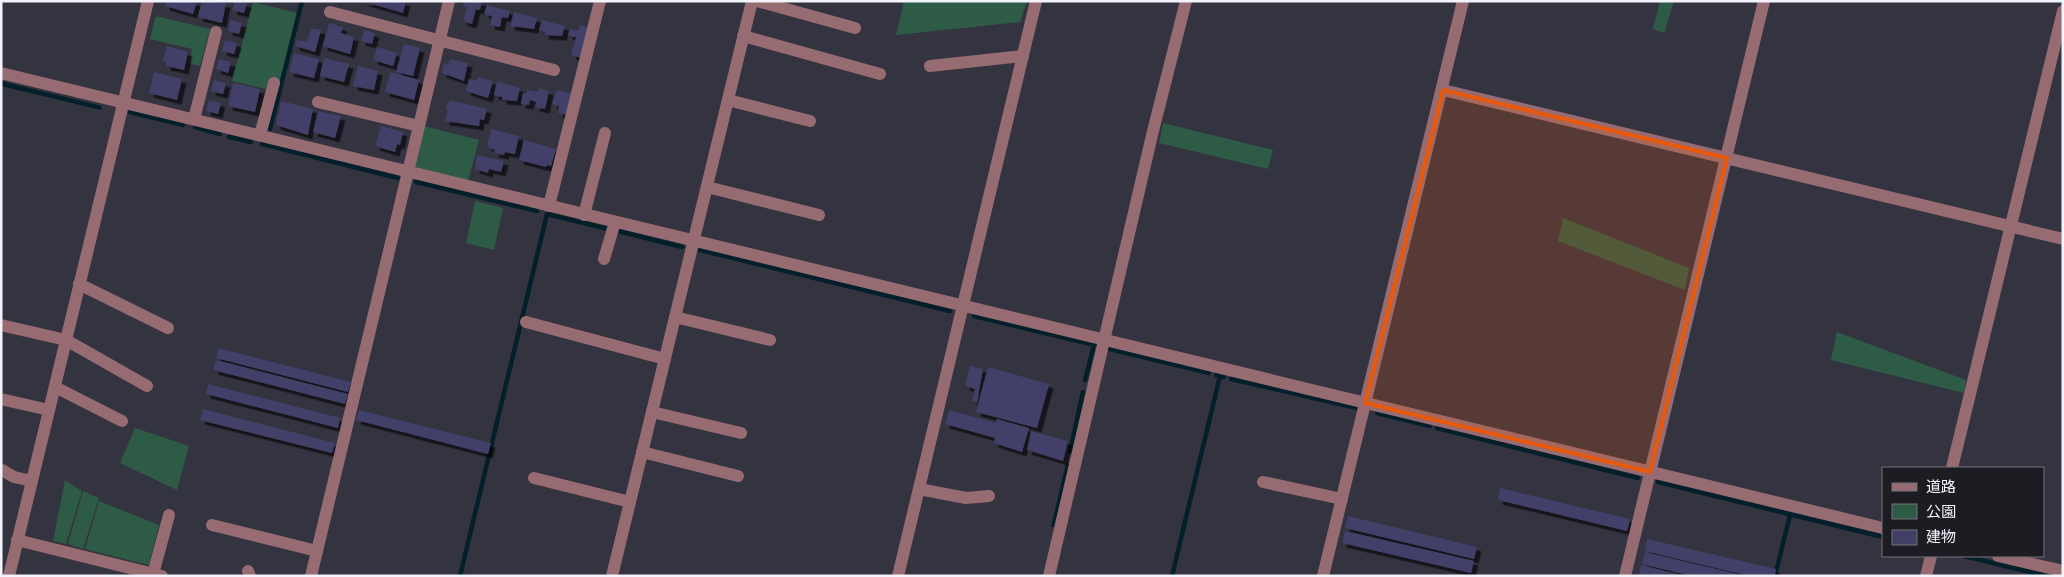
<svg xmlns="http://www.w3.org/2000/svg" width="2064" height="577" font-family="'Archivo Narrow','Noto Sans JP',sans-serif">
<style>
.green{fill:#2e5b45}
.water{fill:#021f2a}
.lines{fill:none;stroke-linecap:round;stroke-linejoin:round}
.stream{stroke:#021f2a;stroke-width:4.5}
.building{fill:#423f67;filter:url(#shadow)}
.minor{stroke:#976b72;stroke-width:12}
.marked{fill:#e8590c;fill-opacity:0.2;stroke:#e8590c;stroke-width:4;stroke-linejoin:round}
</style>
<defs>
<filter id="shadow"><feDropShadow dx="4.5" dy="4.5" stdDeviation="0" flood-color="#0009"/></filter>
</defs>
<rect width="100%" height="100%" fill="#343340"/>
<!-- green -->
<g class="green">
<path d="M904,1H1027L1020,22L896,35Z"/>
<path d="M1660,1H1674L1664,33L1653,29Z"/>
<path d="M253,2L298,13L278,92L232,81Z"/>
<path d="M156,16L210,29L200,66L189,63L192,49L150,39Z"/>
<path d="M1163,123L1273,150L1268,169L1159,143Z"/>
<path d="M424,126L479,140L468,181L417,168L414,164Z"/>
<path d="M475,201L503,208L494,250L466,243Z"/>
<path d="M1563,218L1689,268L1685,290L1558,241Z"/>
<path d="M1837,332L1966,380L1964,393L1831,360Z"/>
<path d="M135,428L189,446L177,490L120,463Z"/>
<path d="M65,480L82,491L66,544L53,541Z"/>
<path d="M83,491L99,498L83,549L68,544Z"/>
<path d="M99,501L159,525L149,565L85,549Z"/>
</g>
<!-- water -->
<g class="water">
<path d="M1,81L102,106L101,110L1,86Z"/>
<path d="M1066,463L1070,464L1054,527H1051Z"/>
</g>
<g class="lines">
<!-- stream -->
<g class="stream">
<path d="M130,112L183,125"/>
<path d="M195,127L220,134"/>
<path d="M270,129L302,1"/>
<path d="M229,137L251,142"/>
<path d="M262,144L398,178"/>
<path d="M416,182L537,211"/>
<path d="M618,231L682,247"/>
<path d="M700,250L950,311"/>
<path d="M974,316L1095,345"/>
<path d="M1110,349L1209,373"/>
<path d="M1216,375L1224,377"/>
<path d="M1231,379L1357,408"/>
<path d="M1085,380L1093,349"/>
<path d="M1377,413L1430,426"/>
<path d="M1437,428L1638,478"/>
<path d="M1070,452L1083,392"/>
<path d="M1658,482L1883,537"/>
<path d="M1964,556L2047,576"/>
<path d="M460,576L547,214L608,229"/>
<path d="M1172,576L1220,376"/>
<path d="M1775,576L1790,515"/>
</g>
</g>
<!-- building -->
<g class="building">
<path d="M166,1H197L193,14L165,6Z"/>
<path d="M202,1L226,3L222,23L198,17Z"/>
<path d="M235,1L247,3L244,13L232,10Z"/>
<path d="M362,1H406L403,13Z"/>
<path d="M464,1H482L480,10L476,9L472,24L463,21L467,7L463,6Z"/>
<path d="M487,5L510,11L508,18L502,17L500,27L490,25L492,16L484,14Z"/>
<path d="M514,12L537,18L534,29L510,26Z"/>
<path d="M230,20L242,23L239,34L228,31Z"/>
<path d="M542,20L565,26L562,36L544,35L545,32L539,30Z"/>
<path d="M329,23L343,27L341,33L354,37L350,54L323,46Z"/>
<path d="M580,25L589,28L581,58L571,55L576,37L568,35L570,29L578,31Z"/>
<path d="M311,28L321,30L315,52L295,46L297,40L307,42Z"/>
<path d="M364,30L375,33L372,44L361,41Z"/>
<path d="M225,40L237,43L234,54L222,51Z"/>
<path d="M404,44L420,48L413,76L396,72Z"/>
<path d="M167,46L188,52L184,70L166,66V62L163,61Z"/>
<path d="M377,47L397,53L393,66L373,60Z"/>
<path d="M294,53L319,59L314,78L289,72Z"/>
<path d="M324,58L349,64L344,82L320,76Z"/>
<path d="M219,59L231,62L228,73L216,69Z"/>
<path d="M450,59L468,63L464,81L442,73L444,63L448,64Z"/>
<path d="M358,66L378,71L374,90L353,86Z"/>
<path d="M154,72L182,79L177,100L149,93Z"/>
<path d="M390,72L419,80L414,100L385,92Z"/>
<path d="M478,77L493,81L488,98L466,91L469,79L476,81Z"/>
<path d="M214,80L226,83L223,94L211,91Z"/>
<path d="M497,81L520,88L517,101L502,100V97L494,95Z"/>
<path d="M233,83L260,89L255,112L228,106Z"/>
<path d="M539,88L549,91L545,109L535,107L536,102L530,100L529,105L521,104L523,93L526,94L527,90L538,92Z"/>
<path d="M557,90L572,94L567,115L558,113L559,106L552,104Z"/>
<path d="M209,100L221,103L218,114L206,111Z"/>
<path d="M450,100L487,109L484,120L480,119L479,126L445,121L448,109L445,108Z"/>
<path d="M281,101L313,109L308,135L276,125Z"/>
<path d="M318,111L341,116L335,138L313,132Z"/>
<path d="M381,126L403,132L400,145L397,144L395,152L375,146Z"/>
<path d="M491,129L519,136L515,154L505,152L504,155L494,153L495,150L489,148L487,145Z"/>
<path d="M524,140L556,149L551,166L547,165L546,167L519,160Z"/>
<path d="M477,155L504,161L501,172L489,169L488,173L475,169Z"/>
<path d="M218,348L351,382L348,392L216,358Z"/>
<path d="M216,360L348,394L345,404L213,370Z"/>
<path d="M970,365L983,369L977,402L972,401L975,389L965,386Z"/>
<path d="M988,367L1049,384L1037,428L976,412Z"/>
<path d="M208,384L340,418L338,428L206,394Z"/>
<path d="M203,409L335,443L332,453L200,420Z"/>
<path d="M359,410L491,443L488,454L356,420Z"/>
<path d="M949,410L996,423L997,419L1029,428L1022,452L994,443L995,438L945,424Z"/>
<path d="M1031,431L1068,441L1063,461L1027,450Z"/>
<path d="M1500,488L1630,519L1627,531L1498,500Z"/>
<path d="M1348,516L1477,547L1474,559L1345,528Z"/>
<path d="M1345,531L1474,561L1471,573L1342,543Z"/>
<path d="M1647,539L1776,569L1775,576H1749L1645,551Z"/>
<path d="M1645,552L1741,575V576H1691L1642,564Z"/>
<path d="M1641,565L1681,575V576H1639Z"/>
</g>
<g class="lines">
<!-- minor -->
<g class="minor">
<path d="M757,1L855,28"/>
<path d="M330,12L554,70"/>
<path d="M743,36L880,74"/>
<path d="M930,66L1023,56"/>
<path d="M1,73L1883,528"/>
<path d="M1443,90L2063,239"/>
<path d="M728,100L810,121"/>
<path d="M318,102L419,126"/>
<path d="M194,119L216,32"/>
<path d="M260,135L274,83"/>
<path d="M707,187L819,215"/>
<path d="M549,206L600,1"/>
<path d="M584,215L605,133"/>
<path d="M604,259L615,222"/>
<path d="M79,284L168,328"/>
<path d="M675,317L770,340"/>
<path d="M526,322L665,359"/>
<path d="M1,325L66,340L147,386"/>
<path d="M55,387L122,421"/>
<path d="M1,399L49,410"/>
<path d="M652,412L741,433"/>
<path d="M642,452L738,476"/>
<path d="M1952,468L2063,11"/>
<path d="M2,470L14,477L32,481"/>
<path d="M534,478L630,502"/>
<path d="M1263,482L1342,499"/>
<path d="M919,489L966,498L989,496"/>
<path d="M212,525L317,551"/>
<path d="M17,540L162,576"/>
<path d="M1998,556L2063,571"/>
<path d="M248,571L250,576"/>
<path d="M153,574L169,515"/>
<path d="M9,576L148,1"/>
<path d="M311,576L449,1"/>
<path d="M612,576L752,1"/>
<path d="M898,576L1036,1"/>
<path d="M1049,576L1153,131L1186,1"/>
<path d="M1323,576L1463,1"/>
<path d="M1625,576L1764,1"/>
<path d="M1926,576L1931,556"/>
</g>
</g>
<!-- marked area -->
<path class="marked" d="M1443,90L1727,158L1650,472L1365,403Z"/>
<!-- border -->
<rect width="2064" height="577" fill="none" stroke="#f3f3fb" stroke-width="5"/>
<!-- legend -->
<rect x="1882" y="467" width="162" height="90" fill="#1c1c22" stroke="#727279"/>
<rect x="1892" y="483" width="25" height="8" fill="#976b72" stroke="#727279"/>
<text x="1926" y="492" font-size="15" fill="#f3f3fb">道路</text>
<rect x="1892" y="504" width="25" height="15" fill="#2e5b45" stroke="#727279"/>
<text x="1926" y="517" font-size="15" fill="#f3f3fb">公園</text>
<rect x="1892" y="530" width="25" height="15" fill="#423f67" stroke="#727279"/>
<text x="1926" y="542" font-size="15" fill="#f3f3fb">建物</text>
</svg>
